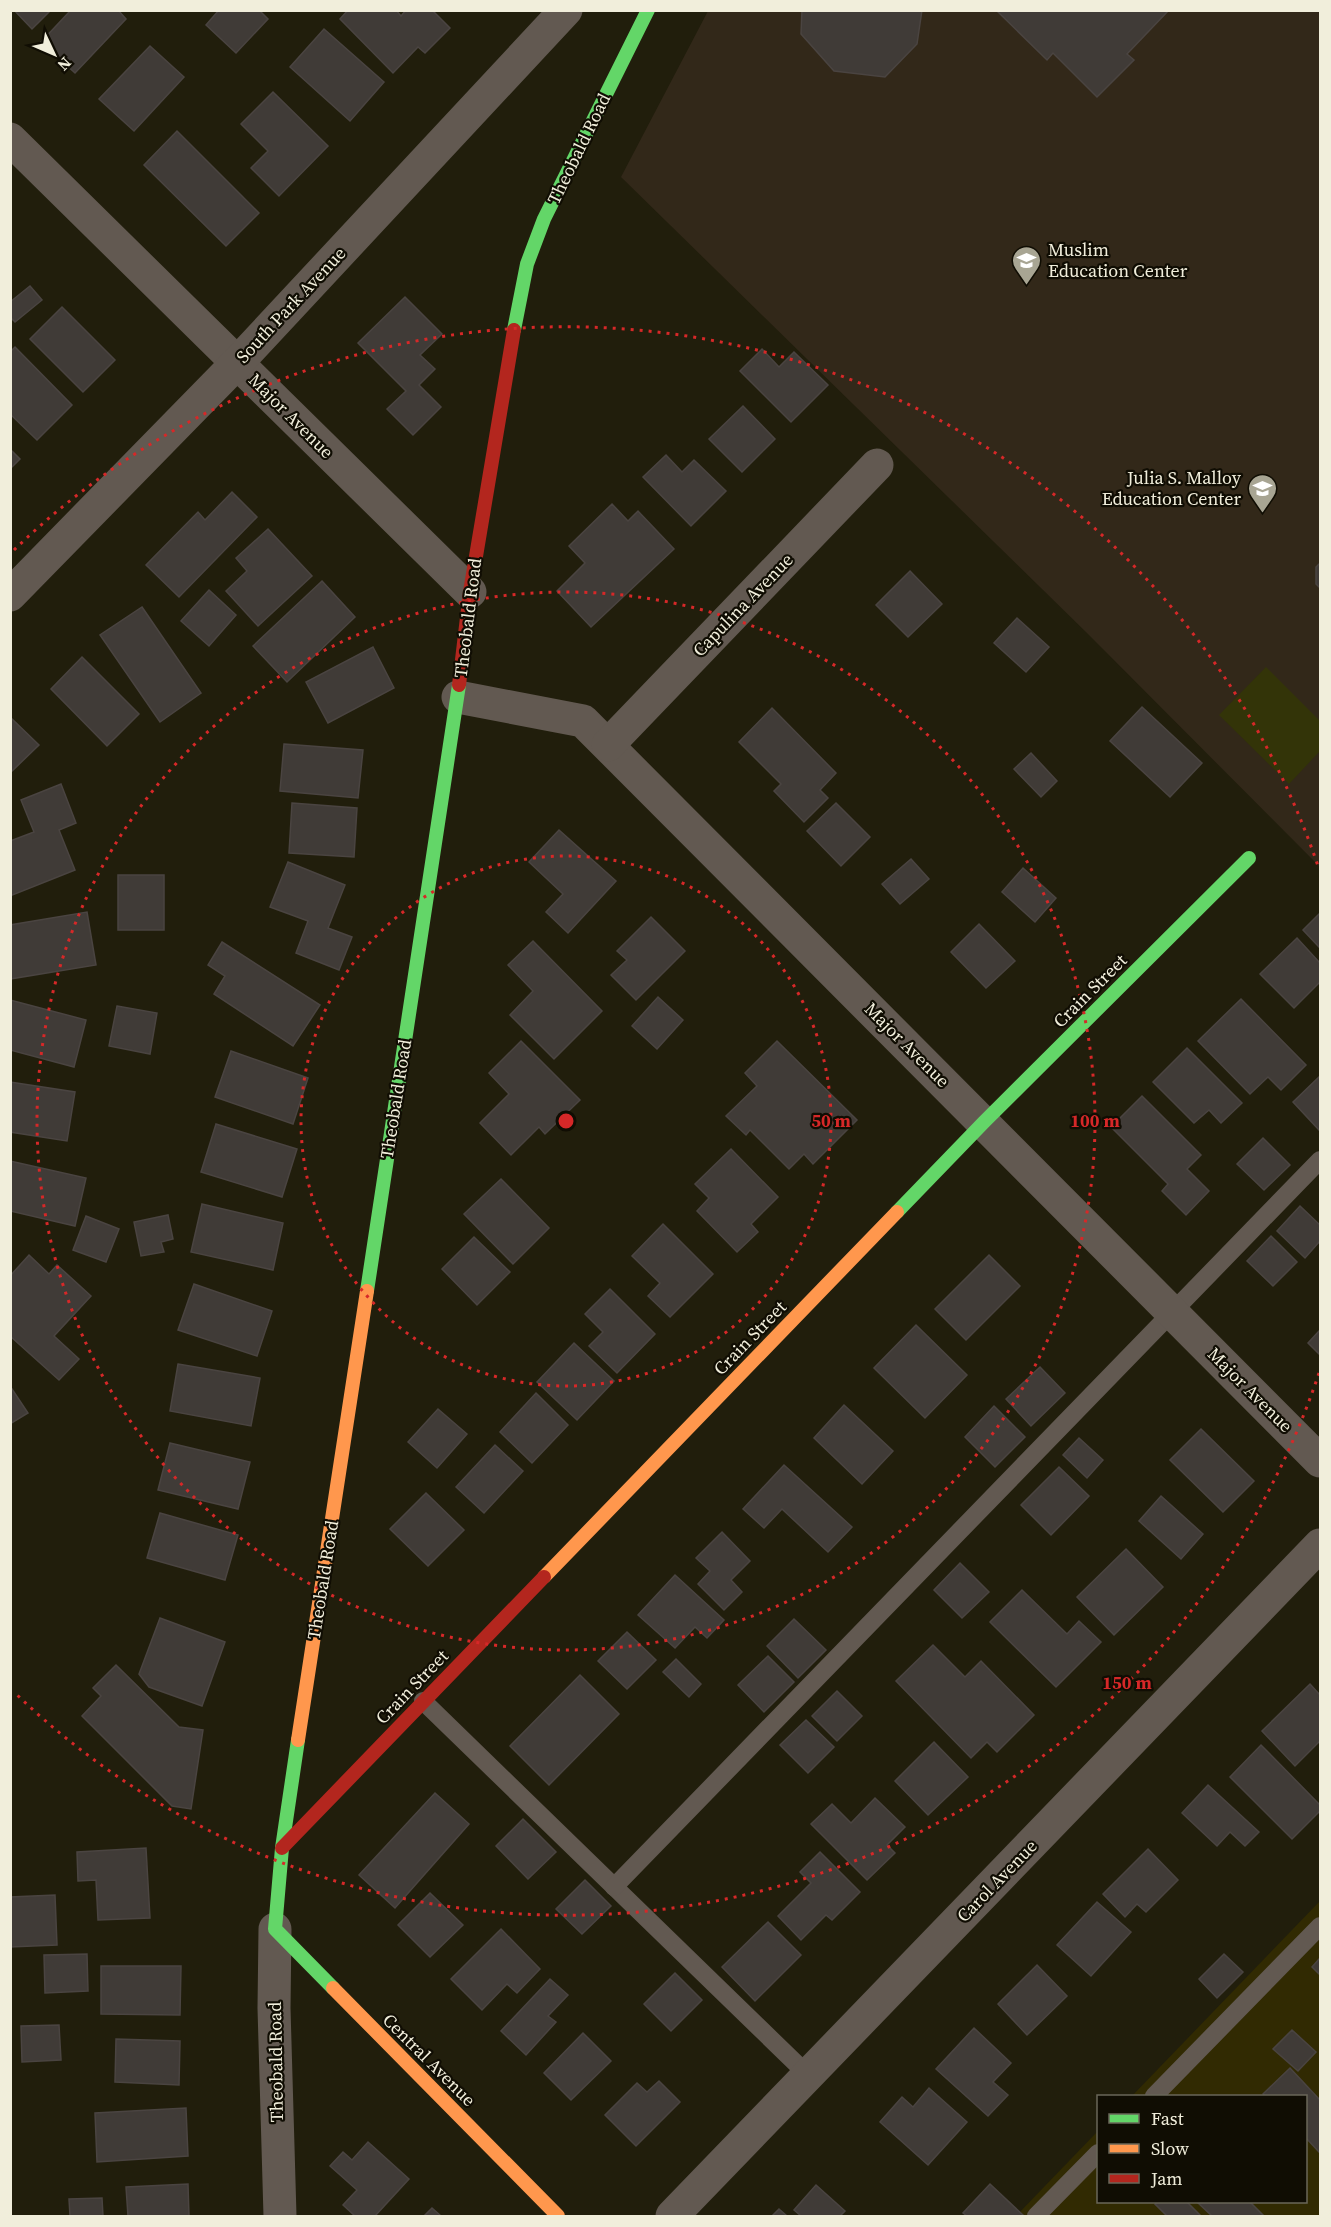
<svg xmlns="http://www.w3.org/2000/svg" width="1331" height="2227" font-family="'Source Serif 4',serif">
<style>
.built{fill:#312a02}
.education{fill:#322819}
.green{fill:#333408}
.building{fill:#403b37;stroke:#4a4441;stroke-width:1.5}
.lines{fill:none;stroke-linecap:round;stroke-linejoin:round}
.lane{stroke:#625951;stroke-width:18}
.street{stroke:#625951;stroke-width:33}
.fast{stroke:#63d668;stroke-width:14}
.slow{stroke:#ff974d;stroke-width:14}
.jam{stroke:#b3261e;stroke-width:14}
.ring{fill:none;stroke:#d62828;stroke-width:3;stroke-dasharray:3 6}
.labels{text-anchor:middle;stroke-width:4.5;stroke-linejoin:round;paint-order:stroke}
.street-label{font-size:18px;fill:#f1eedb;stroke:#100d03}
.poi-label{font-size:18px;fill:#f1eedb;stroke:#100d03;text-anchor:start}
.centre{fill:#d62828;stroke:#100d03;stroke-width:3}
.ring-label{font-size:18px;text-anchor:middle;font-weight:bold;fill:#d62828;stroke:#100d03;stroke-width:4.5;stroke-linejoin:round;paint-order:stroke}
</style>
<rect width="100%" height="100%" fill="#211e0c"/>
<!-- built -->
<path class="built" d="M1320,1901V2216H1016L1098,2131V2202H1306V2096H1132Z"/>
<!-- education -->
<path class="education" d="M708,11H1320V867L1088,634L621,177Z"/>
<!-- green -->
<path class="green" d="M1266,667L1320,721V751L1289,784L1219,715Z"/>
<!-- building -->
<g class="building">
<path d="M14,10H51L32,29Z"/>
<path d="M71,10H118L126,19L75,73L41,42Z"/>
<path d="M219,10H259L268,19L236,53L206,25Z"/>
<path d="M348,10H396L401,16L406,10H432L450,28L425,53L418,47L393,73L340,19Z"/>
<path d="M802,10H922L917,44L885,77L834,71L801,34Z"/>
<path d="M996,10H1169L1127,54L1134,60L1097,97L1053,53L1047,60Z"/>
<path d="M324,29L384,82L350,121L290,67Z"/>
<path d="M150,46L184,77L134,131L99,99Z"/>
<path d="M273,92L328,146L279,196L251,168L268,151L241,124Z"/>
<path d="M177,131L259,213L226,246L144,165Z"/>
<path d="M30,286L42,300L15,322L10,317V302Z"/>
<path d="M405,297L442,334L420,355L435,369L419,385L441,407L413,435L387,409L406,391L358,343Z"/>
<path d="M62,307L115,360L83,392L30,339Z"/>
<path d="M15,347L72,405L37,440L10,414V352Z"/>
<path d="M762,349L779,367L794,352L828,385L791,422L740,371Z"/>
<path d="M743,406L775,439L742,472L709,439Z"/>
<path d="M10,449L20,459L10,469Z"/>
<path d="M666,455L682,472L694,460L726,491L691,526L643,477Z"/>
<path d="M232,492L257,517L179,597L146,565L198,512L205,520Z"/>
<path d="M612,504L628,521L638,511L674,549L591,627L557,591L585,563L569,546Z"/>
<path d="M268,529L312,576L258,626L226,591L247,571L236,558Z"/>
<path d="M1320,563V588L1316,584V567Z"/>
<path d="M910,571L942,604L908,637L876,605Z"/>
<path d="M322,581L355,617L287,682L253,646Z"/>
<path d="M209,590L236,615L209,646L181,621Z"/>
<path d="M142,607L201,693L160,722L100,635Z"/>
<path d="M1017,618L1049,647L1026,672L994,643Z"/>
<path d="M373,647L394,688L328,723L306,682Z"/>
<path d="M82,657L139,714L107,746L51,689Z"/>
<path d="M1142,707L1202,763L1170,797L1110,741Z"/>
<path d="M772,708L836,773L820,790L828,798L804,822L774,791L781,784L739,742Z"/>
<path d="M10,717L39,745L10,773Z"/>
<path d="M284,744L363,750L358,798L280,791Z"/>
<path d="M1031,753L1057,781L1041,797L1014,769Z"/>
<path d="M61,784L76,823L59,830L75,870L10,896V841L34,832L21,800Z"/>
<path d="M292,803L357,808L354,857L289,853Z"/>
<path d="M836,803L870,837L841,866L807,831Z"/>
<path d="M559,830L616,881L568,933L546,912L563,894L529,862Z"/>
<path d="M911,859L929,879L900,904L882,884Z"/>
<path d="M288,862L345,885L328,928L352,937L339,970L296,953L308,921L270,907Z"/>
<path d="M1023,868L1056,898L1035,922L1002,892Z"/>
<rect x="118" y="875" width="46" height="55"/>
<path d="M87,912L96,965L10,979V925Z"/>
<path d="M1320,913V948L1303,930Z"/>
<path d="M651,917L685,951L636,1000L611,975L627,960L617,951Z"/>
<path d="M979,924L1015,961L986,988L951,952Z"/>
<path d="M1297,938L1320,963V982L1294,1008L1260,974Z"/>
<path d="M533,941L602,1011L554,1059L510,1015L533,991L508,965Z"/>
<path d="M222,942L320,1005L293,1046L214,994L225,976L208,965Z"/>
<path d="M658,997L683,1020L657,1049L632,1026Z"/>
<path d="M1241,999L1306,1065L1281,1090L1268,1077L1250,1094L1198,1041Z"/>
<path d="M10,1000L86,1020L74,1067L10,1050Z"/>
<path d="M117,1006L157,1013L150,1054L109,1046Z"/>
<path d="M521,1041L580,1100L545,1134L539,1127L511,1155L480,1123L509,1094L489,1073Z"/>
<path d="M777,1041L857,1120L813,1164L804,1154L789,1169L750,1130L746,1135L726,1116L757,1086L745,1073Z"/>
<path d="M1187,1048L1242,1103L1221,1123L1209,1110L1194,1123L1153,1082Z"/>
<path d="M231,1051L308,1078L293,1124L215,1097Z"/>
<path d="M1320,1076V1131L1293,1102Z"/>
<path d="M10,1082L75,1092L67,1141L10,1132Z"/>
<path d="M1142,1096L1201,1155L1187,1169L1209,1191L1186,1215L1162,1191L1168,1184L1111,1127Z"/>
<path d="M216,1124L297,1149L282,1197L201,1172Z"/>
<path d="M1263,1138L1290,1165L1264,1190L1237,1164Z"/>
<path d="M731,1149L778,1197L751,1224L758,1232L737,1252L697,1211L709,1198L695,1184Z"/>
<path d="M10,1161L86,1178L75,1226L10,1211Z"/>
<path d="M501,1179L549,1228L513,1264L464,1214Z"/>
<path d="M202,1204L283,1223L273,1270L191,1252Z"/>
<path d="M1300,1206L1320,1225V1241L1305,1258L1277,1231Z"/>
<path d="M168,1215L173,1239L161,1242L164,1252L141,1256L134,1222Z"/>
<path d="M86,1216L119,1229L106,1262L73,1250Z"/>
<path d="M663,1224L713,1274L670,1317L648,1296L660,1283L632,1256Z"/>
<path d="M1271,1236L1297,1262L1273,1286L1247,1261Z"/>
<path d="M474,1237L510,1272L477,1305L442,1269Z"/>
<path d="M29,1255L49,1274L57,1265L91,1296L54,1336L79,1359L59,1380L10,1336V1276Z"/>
<path d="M989,1255L1020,1286L966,1340L935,1309Z"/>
<path d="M194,1284L272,1311L257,1356L178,1330Z"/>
<path d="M610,1289L655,1334L617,1373L589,1346L603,1332L585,1314Z"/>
<path d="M916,1325L967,1375L925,1418L874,1368Z"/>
<path d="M1320,1330V1355L1308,1343Z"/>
<path d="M574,1343L614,1381L577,1420L537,1382Z"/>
<path d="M178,1364L260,1378L251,1426L170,1411Z"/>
<path d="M1040,1367L1065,1393L1031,1426L1006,1399Z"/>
<path d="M10,1386L28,1413L10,1424Z"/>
<path d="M536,1393L568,1425L532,1463L500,1432Z"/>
<path d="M844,1405L893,1451L862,1484L814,1438Z"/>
<path d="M994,1406L1025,1437L995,1467L965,1437Z"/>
<path d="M438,1409L467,1434L437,1468L408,1442Z"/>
<path d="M1201,1429L1254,1481L1223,1512L1170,1460Z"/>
<path d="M1079,1438L1103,1460L1087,1478L1063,1455Z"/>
<path d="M170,1443L250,1462L238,1509L158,1490Z"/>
<path d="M495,1445L523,1471L484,1513L456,1487Z"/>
<path d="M784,1465L852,1527L828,1552L782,1509L764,1528L743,1509Z"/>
<path d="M1059,1467L1089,1496L1051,1535L1021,1505Z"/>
<path d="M426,1493L464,1530L428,1566L390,1529Z"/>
<path d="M1161,1496L1203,1534L1181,1559L1139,1521Z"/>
<path d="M160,1513L238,1535L225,1580L147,1558Z"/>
<path d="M722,1532L750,1561L731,1580L742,1592L724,1610L698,1584L710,1571L696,1558Z"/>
<path d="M1126,1549L1163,1587L1114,1635L1077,1597Z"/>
<path d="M960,1563L989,1592L962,1618L934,1590Z"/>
<path d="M675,1575L724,1620L707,1638L695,1627L675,1648L638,1615Z"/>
<path d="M1022,1590L1067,1634L1079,1621L1101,1642L1056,1687L990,1622Z"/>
<path d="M160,1618L225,1642L202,1706L149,1687L139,1674Z"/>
<path d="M794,1619L826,1650L798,1678L767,1646Z"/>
<path d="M627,1632L656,1660L627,1689L598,1661Z"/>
<path d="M933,1645L965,1677L981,1661L1034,1715L997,1752L987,1742L971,1758L896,1681Z"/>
<path d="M768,1656L794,1682L764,1712L738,1685Z"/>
<path d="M676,1659L701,1684L689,1697L663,1672Z"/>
<path d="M116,1665L179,1727L203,1730L191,1809L172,1806L82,1716L101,1696L93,1688Z"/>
<path d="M580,1675L619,1714L549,1785L510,1746Z"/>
<path d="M1310,1684L1320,1695V1741L1295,1766L1262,1731Z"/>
<path d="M837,1691L862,1716L837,1741L812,1716Z"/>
<path d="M806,1720L834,1747L808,1773L780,1745Z"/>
<path d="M934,1742L968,1777L928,1815L895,1781Z"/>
<path d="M1261,1745L1320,1805V1811L1292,1839L1230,1777Z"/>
<path d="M1208,1785L1259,1832L1245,1846L1230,1832L1217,1846L1182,1813Z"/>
<path d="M435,1793L469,1824L395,1908L359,1875Z"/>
<path d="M875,1798L905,1827L887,1845L895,1853L867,1880L811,1824L832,1804L851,1823Z"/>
<path d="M523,1819L556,1852L528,1879L496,1846Z"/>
<path d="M146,1848L150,1918L98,1920L96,1880L78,1881L77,1852Z"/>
<path d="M1148,1849L1178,1880L1146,1912L1137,1904L1125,1917L1103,1894Z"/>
<path d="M820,1852L860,1892L832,1920L826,1915L801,1940L778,1916L811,1883L800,1872Z"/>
<path d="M585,1880L611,1906L582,1934L556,1909Z"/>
<path d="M430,1893L463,1925L430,1957L398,1925Z"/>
<path d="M55,1895L57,1945L10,1947V1897Z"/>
<path d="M1097,1902L1131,1932L1091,1976L1057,1945Z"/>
<path d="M768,1922L801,1955L755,2001L722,1967Z"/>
<path d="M501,1929L540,1969L517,1993L507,1984L482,2010L451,1979Z"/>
<path d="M87,1954L88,1991L45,1993L44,1955Z"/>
<path d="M1224,1954L1243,1972L1217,1998L1199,1979Z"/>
<path d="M1320,1958V1975L1312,1967Z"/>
<path d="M1037,1965L1067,1996L1027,2035L998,2004Z"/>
<path d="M101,1966H181L180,2015L101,2014Z"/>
<path d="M675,1973L702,2000L671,2031L644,2004Z"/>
<path d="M550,1979L568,1995L548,2016L556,2022L526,2055L501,2031Z"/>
<path d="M59,2025L61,2060L22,2062L21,2026Z"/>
<path d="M974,2028L1011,2063L993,2082L1008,2095L988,2116L936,2069Z"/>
<path d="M1292,2030L1316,2052L1298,2071L1273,2049Z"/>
<path d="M583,2033L611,2061L571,2100L544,2073Z"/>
<path d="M116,2039L180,2041L179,2085L115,2082Z"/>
<path d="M1290,2068L1320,2100V2153L1306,2138V2096H1265L1263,2094Z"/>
<path d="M659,2081L680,2102L636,2146L605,2115L637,2083L647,2092Z"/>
<path d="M929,2088L967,2122L928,2165L880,2122L902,2097L913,2107Z"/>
<path d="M186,2108L188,2156L97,2162L95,2113Z"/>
<path d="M368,2142L409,2179L375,2216H355L343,2205L357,2190L330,2166L343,2152L352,2160Z"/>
<path d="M188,2184L189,2216H128L126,2187Z"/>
<path d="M990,2184L1024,2216H967L963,2213Z"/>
<path d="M816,2185L845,2211L840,2216H801L794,2210Z"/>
<path d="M102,2198L103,2216H70L69,2199Z"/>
<path d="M1158,2202H1187L1201,2216H1167L1155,2204Z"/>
<path d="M1197,2202H1250L1264,2216H1212Z"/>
<path d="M432,2208L441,2216H424Z"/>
<path d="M779,2209L787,2216H772Z"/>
</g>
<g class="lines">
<!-- lane -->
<g class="lane">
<path d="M423,1701L809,2076"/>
<path d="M614,1887L1320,1160"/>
<path d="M1154,2096L1320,1926"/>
<path d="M1036,2216L1098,2153"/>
</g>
<!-- street -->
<g class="street">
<path d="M10,139L470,592"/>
<path d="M10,595L237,363L566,10"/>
<path d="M458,697L583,721L1320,1461"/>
<path d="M608,745L877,465"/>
<path d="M275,1929L274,2008L280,2216"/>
<path d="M672,2216L1320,1545"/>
</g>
<!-- fast -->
<g class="fast">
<path d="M514,330L527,264L544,219L648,10"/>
<path d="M897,1212L984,1122L1249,858"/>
<path d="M367,1291L459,685"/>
<path d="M298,1740L282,1848L275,1929L333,1988"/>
</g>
<!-- slow -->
<g class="slow">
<path d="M544,1577L897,1212"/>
<path d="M298,1740L367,1291"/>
<path d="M333,1988L558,2216"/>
</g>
<!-- jam -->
<g class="jam">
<path d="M459,685L470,592L514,330"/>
<path d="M282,1848L544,1577"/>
</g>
</g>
<!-- distance rings -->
<g class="ring">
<circle cx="566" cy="1121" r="265"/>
<circle cx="566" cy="1121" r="529"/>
<path d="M1319 1373A794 794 0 0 1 14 1692M14 550A794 794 0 0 1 1319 869"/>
</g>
<!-- icons -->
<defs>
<symbol id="school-pin" viewBox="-11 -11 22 30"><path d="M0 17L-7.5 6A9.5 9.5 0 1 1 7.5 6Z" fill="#a8a593" stroke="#100d03"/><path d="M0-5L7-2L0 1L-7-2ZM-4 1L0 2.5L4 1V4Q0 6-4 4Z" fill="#fff"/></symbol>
</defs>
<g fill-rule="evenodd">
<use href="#school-pin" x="1010" y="244" width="33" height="45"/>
<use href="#school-pin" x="1246" y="472" width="33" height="45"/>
</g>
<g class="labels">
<!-- street labels -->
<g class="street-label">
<text transform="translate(579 149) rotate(-64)" y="6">Theobald Road</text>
<text transform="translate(291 305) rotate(-47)" y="6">South Park Avenue</text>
<text transform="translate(291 416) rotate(45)" y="6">Major Avenue</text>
<text transform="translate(743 605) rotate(-46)" y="6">Capulina Avenue</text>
<text transform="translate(468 618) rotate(-83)" y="6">Theobald Road</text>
<text transform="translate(1090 991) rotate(-45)" y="6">Crain Street</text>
<text transform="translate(907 1045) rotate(45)" y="6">Major Avenue</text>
<text transform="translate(396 1099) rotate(-81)" y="6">Theobald Road</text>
<text transform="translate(750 1338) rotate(-46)" y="6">Crain Street</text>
<text transform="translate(1250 1390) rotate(45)" y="6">Major Avenue</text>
<text transform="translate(323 1580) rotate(-81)" y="6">Theobald Road</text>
<text transform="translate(412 1687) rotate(-46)" y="6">Crain Street</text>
<text transform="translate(997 1881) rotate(-46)" y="6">Carol Avenue</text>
<text transform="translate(429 2060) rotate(45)" y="6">Central Avenue</text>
<text transform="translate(276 2062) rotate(-91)" y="6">Theobald Road</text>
</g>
<!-- poi labels -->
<g class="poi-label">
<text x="1048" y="256">Muslim<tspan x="1048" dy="21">Education Center</tspan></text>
<text x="1241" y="484" text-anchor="end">Julia S. Malloy<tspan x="1241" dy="21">Education Center</tspan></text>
</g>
</g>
<circle cx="566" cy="1121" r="9" class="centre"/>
<g class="ring-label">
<text x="831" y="1127">50 m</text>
<text x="1095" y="1127">100 m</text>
<text x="1127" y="1689">150 m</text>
</g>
<!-- border -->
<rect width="1331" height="2227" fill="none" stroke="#f1eedb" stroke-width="24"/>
<!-- legend -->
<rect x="1097" y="2095" width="210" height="108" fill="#100d03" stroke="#6a6759" stroke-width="1.5"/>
<rect x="1109" y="2114" width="30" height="9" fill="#63d668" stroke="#6a6759" stroke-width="1.5"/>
<text x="1151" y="2125" font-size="18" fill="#f1eedb">Fast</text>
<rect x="1109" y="2144" width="30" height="9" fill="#ff974d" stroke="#6a6759" stroke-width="1.5"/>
<text x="1151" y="2155" font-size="18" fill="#f1eedb">Slow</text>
<rect x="1109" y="2174" width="30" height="9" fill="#b3261e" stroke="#6a6759" stroke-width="1.5"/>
<text x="1151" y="2185" font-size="18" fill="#f1eedb">Jam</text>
<!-- north arrow -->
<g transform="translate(54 54) rotate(134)" stroke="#100d03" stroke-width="4.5" paint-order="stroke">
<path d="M0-4.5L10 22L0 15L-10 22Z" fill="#f1eedb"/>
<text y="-9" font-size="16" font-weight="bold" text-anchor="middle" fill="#f1eedb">N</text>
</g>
</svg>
